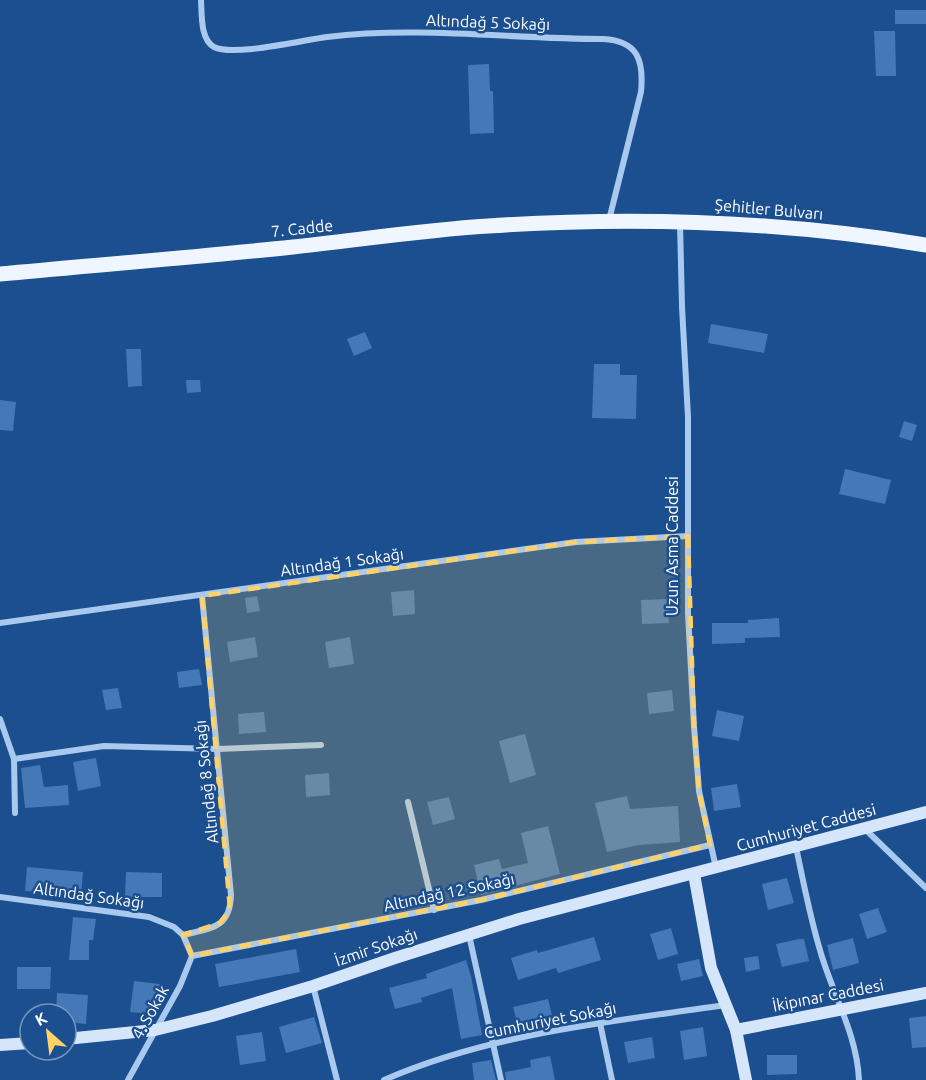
<svg xmlns="http://www.w3.org/2000/svg" width="926" height="1080" font-family="Ubuntu,sans-serif">
<style>
.building{fill:#4478b7}
.lines{fill:none;stroke-linecap:round;stroke-linejoin:round}
.street{stroke:#a9c9ee;stroke-width:6}
.secondary{stroke:#d6e6fa;stroke-width:12}
.primary{stroke:#f0f6ff;stroke-width:15}
.marked{fill:#ffd166;fill-opacity:0.2;stroke:#ffd166;stroke-width:4.5;stroke-dasharray:12 8;stroke-linejoin:round}
.labels{text-anchor:middle;stroke-width:5;stroke-linejoin:round;paint-order:stroke}
.street-label{font-size:16px;fill:#fff;stroke:#1b4f8f}
</style>
<rect width="100%" height="100%" fill="#1b4f8f"/>
<!-- building -->
<g class="building">
<rect x="895" y="10" width="31" height="14"/>
<path d="M874,31H895L896,76H876Z"/>
<path d="M489,64L490,91H493L494,133L470,134L468,65Z"/>
<path d="M711,324L768,334L764,353L708,343Z"/>
<path d="M365,332L372,348L354,356L347,339Z"/>
<path d="M126,349H141L142,386L128,387Z"/>
<path d="M594,364H620V375H637L636,419L592,418Z"/>
<path d="M186,380H200L201,392L187,393Z"/>
<path d="M0,400L16,402L13,431L0,430Z"/>
<path d="M904,421L917,425L912,441L899,437Z"/>
<path d="M845,469L891,480L885,504L839,494Z"/>
<path d="M414,590L415,614L393,616L391,592Z"/>
<path d="M257,596L260,611L247,613L245,598Z"/>
<path d="M668,599L669,623L642,624L641,600Z"/>
<path d="M779,618L780,637L745,638V643L712,644V623H748V620Z"/>
<path d="M255,637L258,657L230,662L227,642Z"/>
<path d="M350,637L354,664L329,668L325,642Z"/>
<path d="M199,669L202,685L179,688L177,672Z"/>
<path d="M118,688L122,708L106,710L102,690Z"/>
<path d="M672,690L674,711L649,714L647,693Z"/>
<path d="M717,710L744,716L739,741L712,736Z"/>
<path d="M264,712L266,732L239,734L238,714Z"/>
<path d="M525,734L536,775L510,783L499,741Z"/>
<path d="M96,758L101,786L78,791L73,762Z"/>
<path d="M40,765L44,787L68,785L69,805L25,808L21,768Z"/>
<path d="M329,773L330,795L306,797L305,775Z"/>
<path d="M737,784L741,807L714,811L711,788Z"/>
<path d="M627,796L630,809L678,806L680,842L639,845L607,852L595,803Z"/>
<path d="M449,797L455,819L433,825L427,802Z"/>
<path d="M548,826L560,874L481,895L474,865L499,859L502,869L528,863L521,833Z"/>
<path d="M27,867L83,872L81,896L25,891Z"/>
<path d="M126,872L162,873V897H125Z"/>
<path d="M787,878L794,903L768,910L762,884Z"/>
<path d="M878,908L887,932L867,939L859,914Z"/>
<path d="M73,917L96,919L93,940H89V960H69Z"/>
<path d="M671,928L678,954L658,960L650,934Z"/>
<path d="M594,937L601,960L558,973L556,968L518,980L511,958L537,950L538,953Z"/>
<path d="M853,938L859,963L833,970L827,945Z"/>
<path d="M799,939H804L809,961L782,967L776,944Z"/>
<path d="M296,949L300,972L219,987L215,964Z"/>
<path d="M758,956L760,969L746,972L744,958Z"/>
<path d="M699,959L703,976L681,981L677,964Z"/>
<path d="M466,960L471,976L482,1035L461,1039L452,988L421,998L422,1002L395,1009L389,988L427,978L426,974Z"/>
<path d="M17,967H51L50,989H17Z"/>
<path d="M134,981L160,984L158,1003L151,1002L150,1014L130,1012Z"/>
<path d="M57,993L88,995L86,1024L66,1022V1014H56Z"/>
<path d="M548,999L552,1015L517,1023L513,1007Z"/>
<path d="M926,1016V1047L912,1048L909,1018Z"/>
<path d="M314,1017L322,1043L286,1053L279,1027Z"/>
<path d="M703,1027L707,1056L684,1060L680,1031Z"/>
<path d="M262,1032L266,1061L240,1065L236,1036Z"/>
<path d="M652,1037L655,1058L628,1063L624,1042Z"/>
<path d="M767,1055H797V1074L767,1075Z"/>
<path d="M550,1056L555,1080H506L505,1072L531,1067L530,1060Z"/>
<path d="M491,1060L496,1080H474L472,1063Z"/>
</g>
<g class="lines">
<!-- street -->
<g class="street">
<path d="M201,0C202,14 200,39 214,47C233,57 303,40 327,37C418,26 512,39 603,39C638,41 644,60 641,92L609,220"/>
<path d="M680,223L682,307L688,417V613L694,726L699,791L716,868"/>
<path d="M0,623L576,542L688,536"/>
<path d="M0,719L14,759L15,813"/>
<path d="M14,759L104,746L217,749L321,745"/>
<path d="M408,802L434,910"/>
<path d="M865,829L926,888"/>
<path d="M796,847C804,885 811,923 823,960C836,1000 857,1037 859,1080"/>
<path d="M0,897L149,917L174,927L183,935L192,956"/>
<path d="M183,935C211,928 230,929 231,895L202,596"/>
<path d="M469,935L501,1080"/>
<path d="M192,956L481,900L710,845"/>
<path d="M313,986L337,1080"/>
<path d="M600,1023L612,1080"/>
<path d="M128,1080L180,986L192,956"/>
<path d="M384,1080C492,1033 610,1022 725,1005"/>
</g>
<!-- secondary -->
<g class="secondary">
<path d="M694,874L711,968L736,1030L746,1080"/>
<path d="M736,1030L926,993"/>
<path d="M66,1039L155,1030L212,1016L313,986L395,958L519,919L926,812"/>
<path d="M0,1045L30,1043"/>
</g>
<!-- primary -->
<path class="primary" d="M0,274C98,265 195,257 293,247C358,240 423,230 488,226C635,216 781,221 926,245"/>
</g>
<!-- marked area -->
<path class="marked" d="M688,536L694,726L699,791L710,845L481,900L192,956L183,935L220,923L230,909L202,596L576,542Z"/>
<g class="labels">
<!-- street labels -->
<g class="street-label">
<text transform="translate(488 22) rotate(2)" y="6">Altındağ 5 Sokağı</text>
<text transform="translate(769 209) rotate(5)" y="6">Şehitler Bulvarı</text>
<text transform="translate(302 228) rotate(-6)" y="6">7. Cadde</text>
<text transform="translate(672 546) rotate(-90)" y="6">Uzun Asma Caddesi</text>
<text transform="translate(342 562) rotate(-8)" y="6">Altındağ 1 Sokağı</text>
<text transform="translate(206 782) rotate(-96)" y="6">Altındağ 8 Sokağı</text>
<text transform="translate(806 827) rotate(-15)" y="6">Cumhuriyet Caddesi</text>
<text transform="translate(449 892) rotate(-12)" y="6">Altındağ 12 Sokağı</text>
<text transform="translate(89 895) rotate(8)" y="6">Altındağ Sokağı</text>
<text transform="translate(376 947) rotate(-19)" y="6">İzmir Sokağı</text>
<text transform="translate(828 995) rotate(-11)" y="6">İkipınar Caddesi</text>
<text transform="translate(150 1012) rotate(-61)" y="6">4. Sokak</text>
<text transform="translate(550 1020) rotate(-11)" y="6">Cumhuriyet Sokağı</text>
</g>
</g>
<!-- north arrow -->
<g transform="translate(48 1032) rotate(332)"><circle r="28" fill="#1b4f8f" stroke="#7695bc" stroke-width="1.5"/>
<path d="M0-4.5L10 22L0 15L-10 22Z" fill="#ffd166"/>
<text y="-9" font-size="16" font-weight="bold" text-anchor="middle" fill="#ffffff">K</text>
</g>
</svg>
